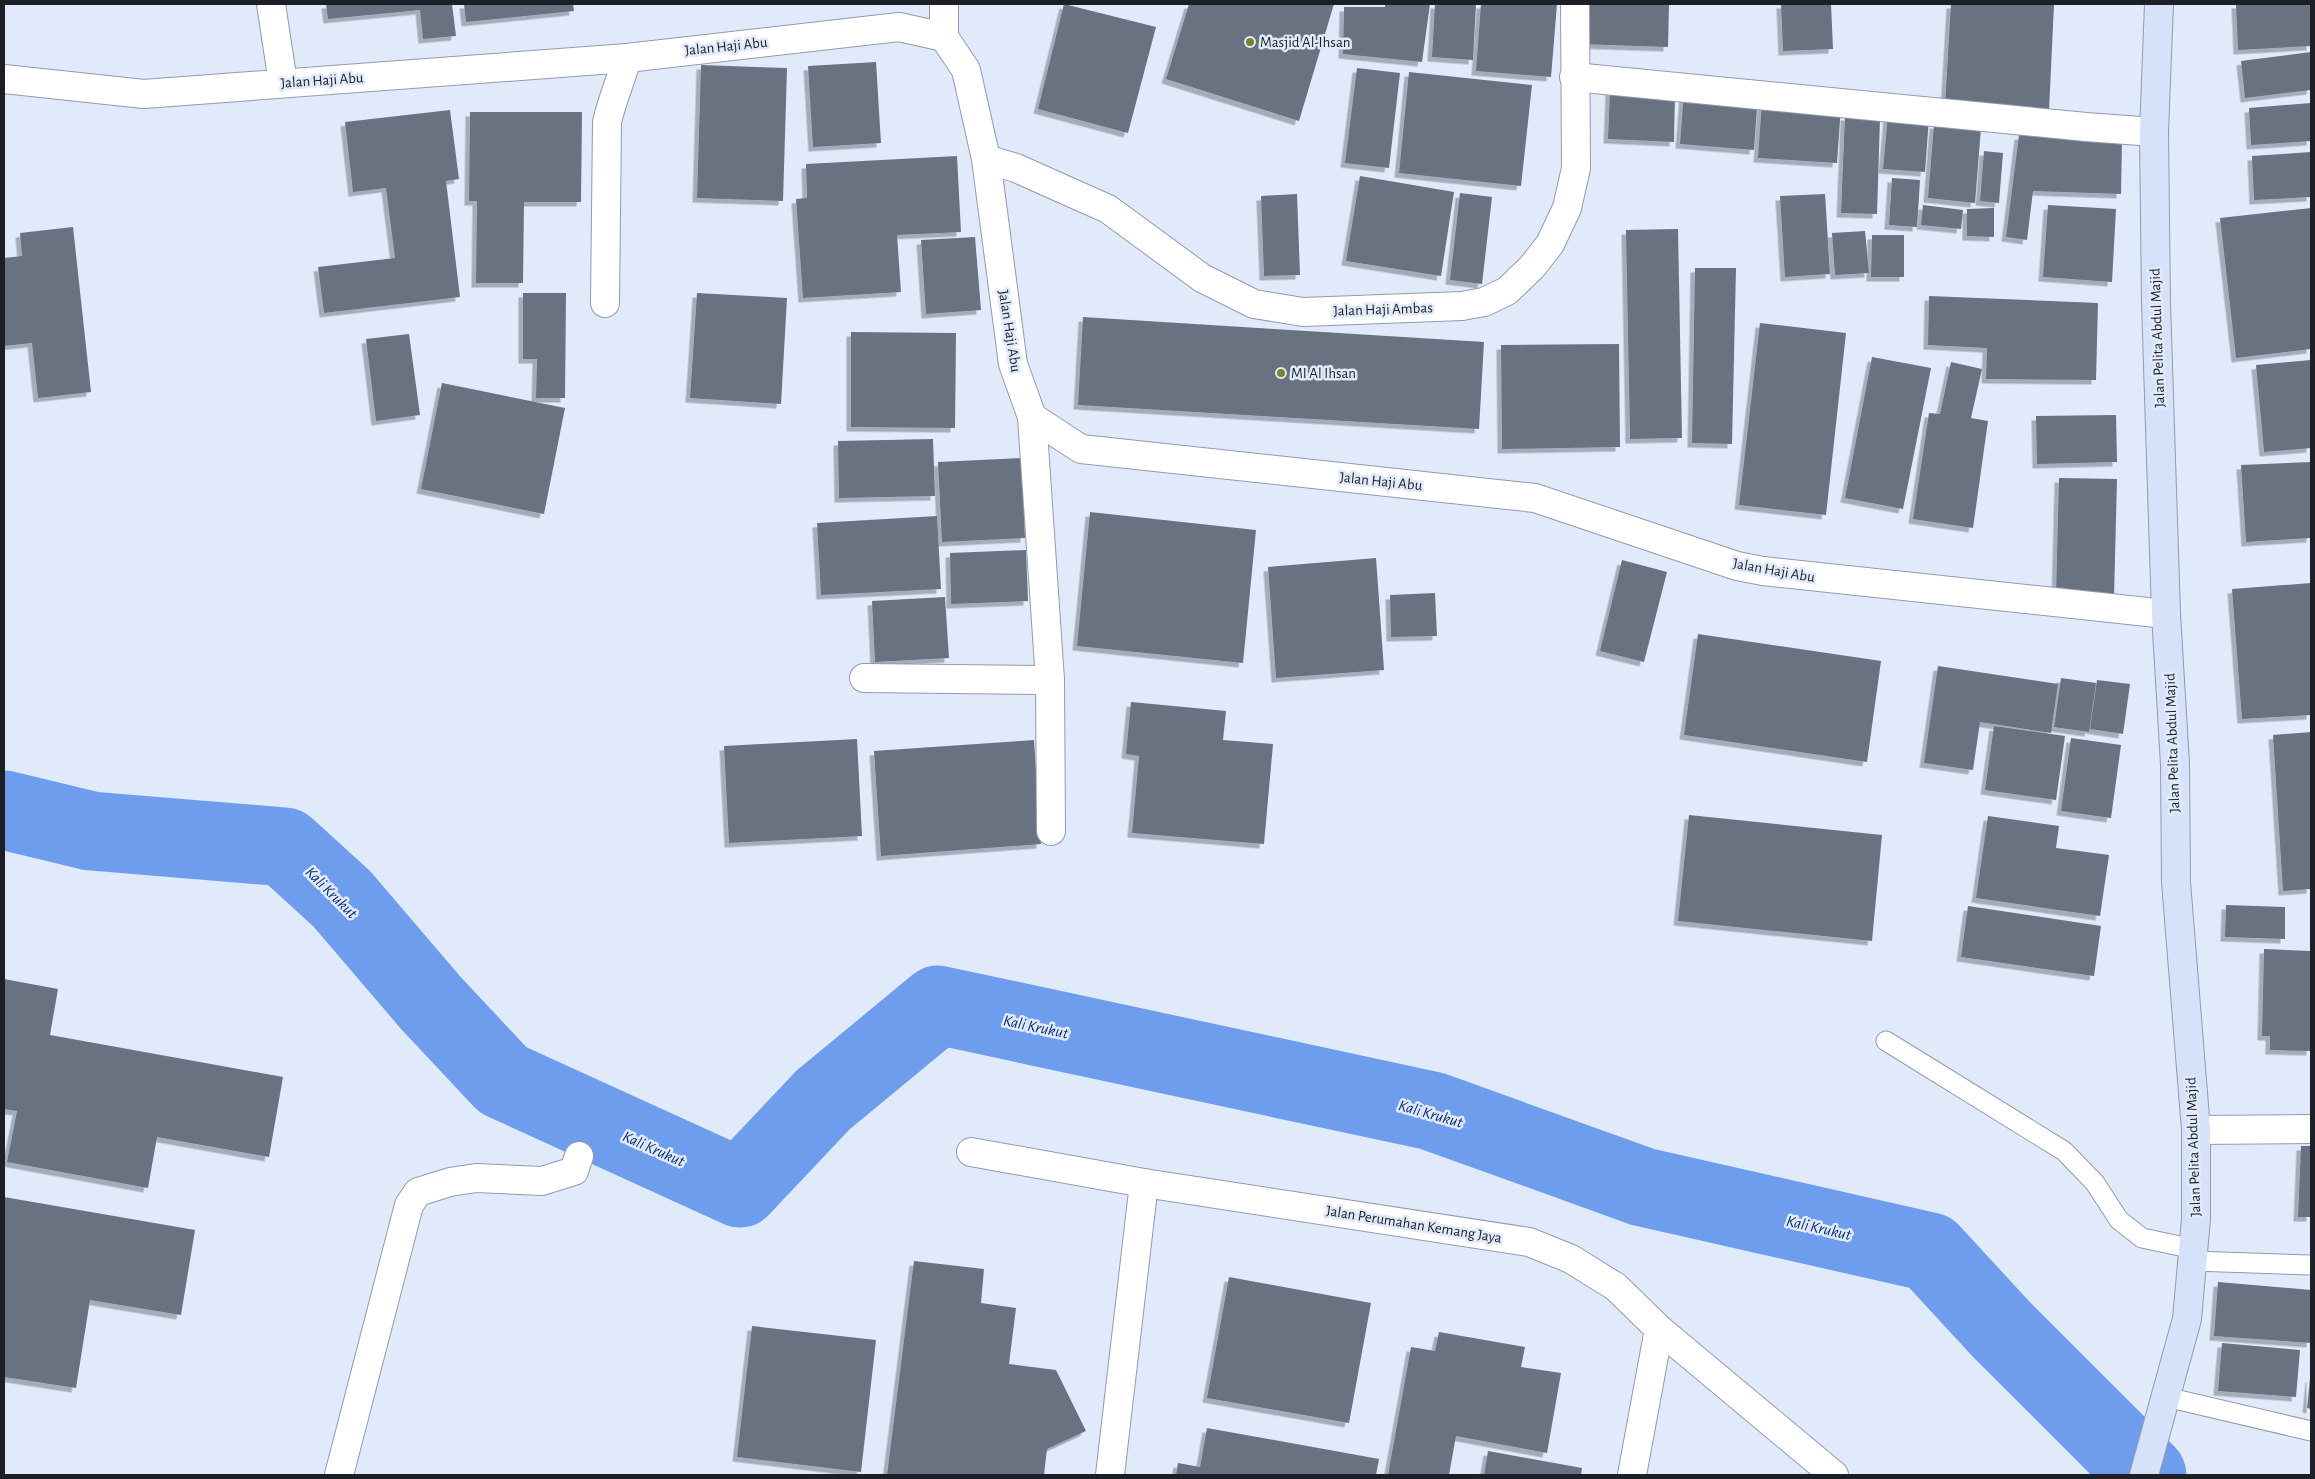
<svg xmlns="http://www.w3.org/2000/svg" width="2315" height="1479" font-family="'Alegreya Sans',sans-serif">
<style>
.lines{fill:none;stroke-linecap:round;stroke-linejoin:round}
.river{stroke:#6e9ded;stroke-width:79}
.building{fill:#697280;filter:url(#shadow)}
.lane-casing{stroke:#929bab;stroke-width:21}
.street-casing{stroke:#929bab;stroke-width:30}
.secondary-casing{stroke:#929bab;stroke-width:30}
.lane{stroke:#fff;stroke-width:19}
.street{stroke:#fff;stroke-width:28}
.secondary{stroke:#d5e2f9;stroke-width:28}
.poi-dot{fill:#7f822b;stroke:#e0eafb;stroke-width:2}
.labels{text-anchor:middle;stroke-width:5;stroke-linejoin:round;paint-order:stroke}
.poi-label{font-size:15px;fill:#1c2026;stroke:#e0eafb;text-anchor:start}
.street-label{font-size:15px;fill:#1c2026;stroke:#e0eafb}
.water-label{font-size:16px;font-style:italic;fill:#052c72;stroke:#e0eafb}
</style>
<defs>
<filter id="shadow"><feDropShadow dx="-4.5" dy="4.5" stdDeviation="0" flood-color="#0004"/></filter>
</defs>
<rect width="100%" height="100%" fill="#e0eafb"/>
<g class="lines">
<!-- river -->
<path class="river" d="M4,810L91,831L285,847L342,899L430,1002L503,1080L740,1188L823,1100L938,1005L1432,1111L1643,1187L1930,1252L2001,1329L2147,1475"/>
</g>
<!-- building -->
<g class="building">
<path d="M326,4H452L456,36L423,39L420,10L328,19Z"/>
<path d="M464,4H573L574,11L466,22Z"/>
<path d="M1064,4L1156,27L1128,133L1038,109Z"/>
<path d="M1189,4H1334L1299,121L1166,79Z"/>
<path d="M1385,4H1430L1422,62L1343,54L1344,7H1385Z"/>
<path d="M1435,4H1476L1473,60L1432,57Z"/>
<path d="M1481,4H1557L1551,77L1476,71Z"/>
<path d="M1578,4H1669L1668,47L1577,44Z"/>
<path d="M1781,4H1831L1833,49L1783,51Z"/>
<path d="M1951,4H2054L2049,111L1945,105Z"/>
<path d="M2236,4H2311V46L2238,50Z"/>
<path d="M2311,52V90L2245,98L2241,61Z"/>
<path d="M876,62L881,143L813,147L808,66Z"/>
<path d="M701,65L787,68L783,201L697,198Z"/>
<path d="M1357,68L1400,73L1389,168L1345,163Z"/>
<path d="M1409,72L1532,85L1521,186L1399,173Z"/>
<path d="M1610,90L1675,92L1674,142L1608,139Z"/>
<path d="M1684,91L1758,95L1754,150L1680,144Z"/>
<path d="M1762,101L1841,106L1837,163L1758,158Z"/>
<path d="M2311,103V141L2251,145L2249,108Z"/>
<path d="M450,110L459,179L446,181L460,297L324,313L318,267L395,258L386,188L353,192L345,122Z"/>
<path d="M470,112H582L581,202H524L523,283H476L477,201H469Z"/>
<path d="M1888,115L1929,118L1925,172L1883,169Z"/>
<path d="M1845,116L1880,118L1877,214L1841,213Z"/>
<path d="M1934,124L1981,128L1975,203L1928,198Z"/>
<path d="M2019,135L2122,139L2121,194L2033,191L2027,240L2006,237Z"/>
<path d="M1984,151L2003,153L1999,203L1980,201Z"/>
<path d="M2311,152V197L2254,200L2252,156Z"/>
<path d="M957,156L961,232L897,235L901,292L803,298L796,199L807,198L806,164Z"/>
<path d="M1360,176L1454,192L1441,276L1346,261Z"/>
<path d="M1892,178L1920,180L1917,227L1889,225Z"/>
<path d="M1460,193L1492,197L1482,284L1450,280Z"/>
<path d="M1297,194L1300,275L1264,276L1261,196Z"/>
<path d="M1825,194L1830,274L1785,277L1780,196Z"/>
<path d="M1923,205L1963,210L1961,229L1921,225Z"/>
<path d="M2048,205L2116,209L2112,282L2043,277Z"/>
<path d="M1994,208V237L1967,236V209Z"/>
<path d="M2311,208V349L2236,358L2220,218Z"/>
<path d="M73,227L91,392L38,398L32,343L4,346V258L22,256L20,233Z"/>
<path d="M1678,229L1682,438L1630,439L1626,230Z"/>
<path d="M1865,231L1869,273L1835,275L1832,233Z"/>
<path d="M1872,235H1904V277H1871Z"/>
<path d="M975,237L981,310L926,314L921,240Z"/>
<path d="M1695,268H1736L1732,444L1692,443Z"/>
<path d="M523,293H566L565,398H536L537,359H523Z"/>
<path d="M697,293L787,298L781,404L690,398Z"/>
<path d="M1929,296L2098,303L2096,380L1986,379L1987,348L1928,345Z"/>
<path d="M1083,317L1484,342L1479,429L1078,405Z"/>
<path d="M1760,323L1846,333L1826,515L1739,505Z"/>
<path d="M851,332L956,333L955,428L851,427Z"/>
<path d="M409,334L420,415L376,421L366,339Z"/>
<path d="M1619,344L1620,447L1502,449L1501,345Z"/>
<path d="M1872,357L1931,368L1903,509L1845,498Z"/>
<path d="M2311,360V448L2264,452L2256,365Z"/>
<path d="M1951,362L1982,369L1971,418L1988,421L1973,528L1913,519L1929,413L1940,414Z"/>
<path d="M442,383L565,408L544,514L421,489Z"/>
<path d="M2116,415L2117,462L2037,464L2036,416Z"/>
<path d="M933,439L935,496L839,498L838,441Z"/>
<path d="M1022,458L1025,538L942,542L938,462Z"/>
<path d="M2311,462V538L2246,542L2241,465Z"/>
<path d="M2059,478L2117,479L2114,597L2056,595Z"/>
<path d="M1090,512L1256,530L1243,663L1077,646Z"/>
<path d="M937,516L941,589L821,595L817,523Z"/>
<path d="M1026,550L1028,601L951,604L950,553Z"/>
<path d="M1376,558L1384,670L1276,678L1268,567Z"/>
<path d="M1622,560L1667,572L1644,662L1600,651Z"/>
<path d="M2311,583V715L2242,719L2232,589Z"/>
<path d="M1435,593L1437,636L1391,637L1390,595Z"/>
<path d="M945,597L949,658L875,662L872,601Z"/>
<path d="M1698,634L1881,661L1867,762L1684,735Z"/>
<path d="M1938,666L2058,684L2051,733L1980,722L1973,770L1924,763Z"/>
<path d="M2061,678L2096,683L2089,732L2054,727Z"/>
<path d="M2097,680L2130,684L2123,734L2090,729Z"/>
<path d="M1131,702L1226,711L1223,740L1273,744L1264,844L1132,833L1139,756L1126,754Z"/>
<path d="M1994,726L2065,736L2056,800L1985,790Z"/>
<path d="M2311,732V889L2283,891L2273,735Z"/>
<path d="M2071,738L2121,745L2111,818L2061,811Z"/>
<path d="M857,739L862,836L729,843L724,746Z"/>
<path d="M1034,740L1041,844L881,856L874,751Z"/>
<path d="M1689,815L1882,835L1872,941L1678,921Z"/>
<path d="M1988,816L2059,826L2056,848L2109,855L2100,916L1976,898Z"/>
<path d="M2226,905L2285,907V939L2225,937Z"/>
<path d="M1968,906L2101,926L2094,976L1961,957Z"/>
<path d="M2264,949L2311,951V1051L2270,1050V1036H2262Z"/>
<path d="M4,979L58,989L50,1035L283,1077L269,1157L157,1137L148,1188L7,1162L17,1111L4,1109Z"/>
<path d="M2301,1146H2311V1217H2298Z"/>
<path d="M4,1197L195,1230L181,1315L90,1300L76,1388L4,1377Z"/>
<path d="M914,1261L984,1269L981,1303L1016,1308L1009,1364L1056,1370L1086,1431L1047,1449L1044,1475H887Z"/>
<path d="M1229,1277L1371,1303L1349,1423L1207,1398Z"/>
<path d="M2218,1282L2311,1290V1343L2214,1336Z"/>
<path d="M752,1326L876,1340L861,1472L737,1457Z"/>
<path d="M1439,1332L1525,1347L1521,1367L1561,1373L1547,1453L1456,1436L1449,1475H1388L1411,1347L1435,1351Z"/>
<path d="M2222,1343L2300,1350L2296,1397L2218,1391Z"/>
<path d="M2310,1378H2311V1409L2307,1408Z"/>
<path d="M1207,1428L1379,1459L1376,1475H1176L1178,1463L1200,1467Z"/>
<path d="M1488,1451L1582,1468L1581,1475H1484Z"/>
</g>
<g class="lines">
<defs>
<g id="lane">
<path d="M1886,1041L2064,1151L2095,1183L2119,1220L2142,1238L2194,1249"/>
<path d="M2193,1261L2311,1265"/>
<path d="M2166,1397L2311,1431"/>
</g>
<g id="street">
<path d="M271,4L283,83"/>
<path d="M944,37V4"/>
<path d="M1574,77L2086,127L2154,132"/>
<path d="M4,79L144,94L627,58L899,27L944,37L966,70L986,159L1013,364L1032,417L1081,449L1535,498L1737,566L1763,571L2166,614"/>
<path d="M986,159L1016,168L1108,209L1202,278L1254,304L1303,312L1462,306L1484,302L1507,291L1532,267L1550,244L1567,208L1576,168L1575,4"/>
<path d="M605,303L607,122C612,100 621,80 627,58"/>
<path d="M1032,417L1050,680L1051,831"/>
<path d="M864,678L1050,680"/>
<path d="M2196,1130L2311,1129"/>
<path d="M971,1152L1144,1183L1529,1242L1571,1259L1616,1287L1659,1329L1834,1475"/>
<path d="M339,1475L409,1205L418,1192L450,1182L476,1178L542,1181L574,1171L579,1156"/>
<path d="M1110,1475L1144,1183"/>
<path d="M1632,1475L1659,1329"/>
</g>
<path id="secondary" d="M2144,1475L2187,1319L2196,1219V1130L2176,882L2175,764L2166,614L2156,303L2154,132L2159,4"/>
</defs>
<!-- lane casing -->
<use href="#lane" class="lane-casing"/>
<!-- street casing -->
<use href="#street" class="street-casing"/>
<!-- secondary casing -->
<use href="#secondary" class="secondary-casing"/>
<!-- lane -->
<use href="#lane" class="lane"/>
<!-- street -->
<use href="#street" class="street"/>
<!-- secondary -->
<use href="#secondary" class="secondary"/>
</g>
<!-- markers -->
<g class="poi-dot">
<circle cx="1250" cy="42" r="5"/>
<circle cx="1281" cy="373" r="5"/>
</g>
<g class="labels">
<!-- poi labels -->
<g class="poi-label">
<text x="1260" y="47">Masjid Al-Ihsan</text>
<text x="1291" y="378">MI Al Ihsan</text>
</g>
<!-- street labels -->
<g class="street-label">
<text transform="translate(726 46) rotate(-6)" y="5">Jalan Haji Abu</text>
<text transform="translate(322 80) rotate(-4)" y="5">Jalan Haji Abu</text>
<text transform="translate(1383 309) rotate(-2)" y="5">Jalan Haji Ambas</text>
<text transform="translate(1010 331) rotate(81)" y="5">Jalan Haji Abu</text>
<text transform="translate(2157 338) rotate(-92)" y="5">Jalan Pelita Abdul Majid</text>
<text transform="translate(1381 481) rotate(6)" y="5">Jalan Haji Abu</text>
<text transform="translate(1774 570) rotate(10)" y="5">Jalan Haji Abu</text>
<text transform="translate(2172 743) rotate(-92)" y="5">Jalan Pelita Abdul Majid</text>
<text transform="translate(2193 1147) rotate(-92)" y="5">Jalan Pelita Abdul Majid</text>
<text transform="translate(1414 1224) rotate(9)" y="5">Jalan Perumahan Kemang Jaya</text>
</g>
<!-- water labels -->
<g class="water-label">
<text transform="translate(332 892) rotate(45)" y="6">Kali Krukut</text>
<text transform="translate(1036 1026) rotate(12)" y="6">Kali Krukut</text>
<text transform="translate(1431 1113) rotate(16)" y="6">Kali Krukut</text>
<text transform="translate(654 1148) rotate(24)" y="6">Kali Krukut</text>
<text transform="translate(1819 1227) rotate(13)" y="6">Kali Krukut</text>
</g>
</g>
<!-- border -->
<rect width="2315" height="1479" fill="none" stroke="#1c2026" stroke-width="10"/>
</svg>
